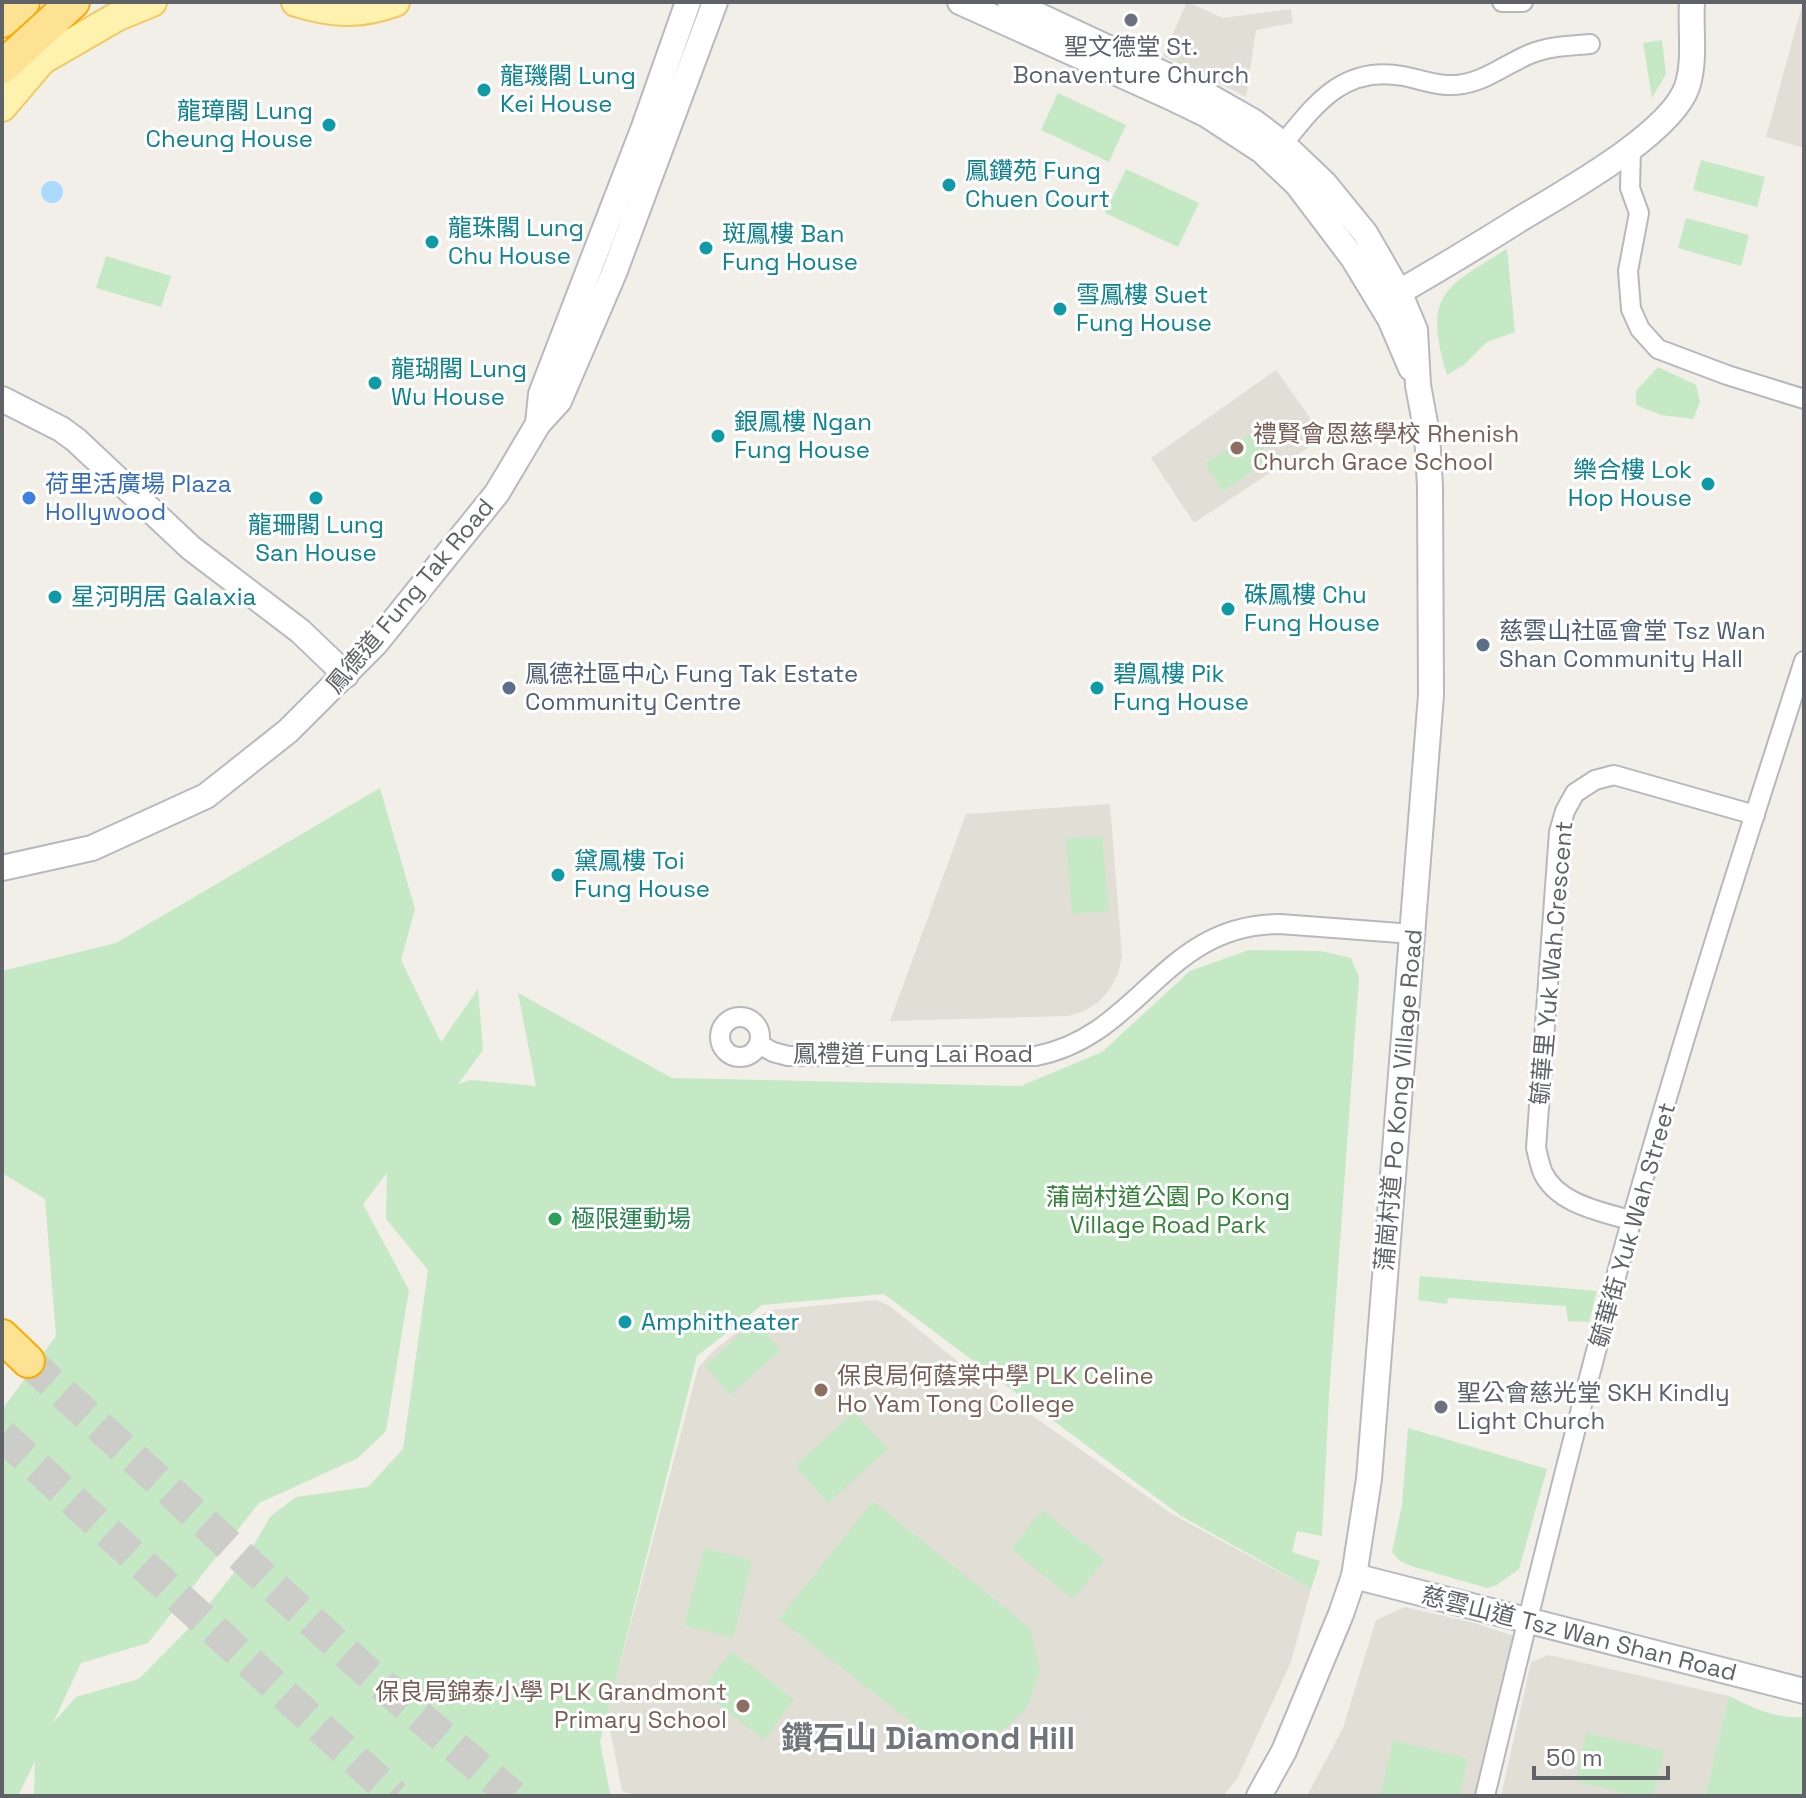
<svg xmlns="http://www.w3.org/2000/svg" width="1806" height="1798" font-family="'Space Grotesk','Noto Sans TC',sans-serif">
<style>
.education{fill:#e1ded6}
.green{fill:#c5e8c5;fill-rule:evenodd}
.water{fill:#aadaff}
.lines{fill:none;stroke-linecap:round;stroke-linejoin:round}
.highway-tunnel{stroke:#ccccc8;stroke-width:32;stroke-dasharray:32 16;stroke-linecap:butt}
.street-casing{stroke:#b5b8bc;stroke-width:22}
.secondary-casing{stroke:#b6babf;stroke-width:28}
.primary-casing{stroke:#f2c960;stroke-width:32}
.highway-casing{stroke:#f9ab00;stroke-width:36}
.street{stroke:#fff;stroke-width:18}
.secondary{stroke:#fff;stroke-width:24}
.primary{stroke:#fff2af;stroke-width:28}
.highway{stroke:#fde293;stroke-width:32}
.worship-dot{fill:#6b7280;stroke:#fff;stroke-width:3}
.culture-dot{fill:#0f9aa8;stroke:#fff;stroke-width:3}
.education-dot{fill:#8d6e63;stroke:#fff;stroke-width:3}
.shop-dot{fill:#3f7fe0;stroke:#fff;stroke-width:3}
.service-dot{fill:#5c6f8a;stroke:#fff;stroke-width:3}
.leisure-dot{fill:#2e9e5b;stroke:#fff;stroke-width:3}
.labels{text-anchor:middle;stroke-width:6;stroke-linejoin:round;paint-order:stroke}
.worship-label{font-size:24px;fill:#5b616d;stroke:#fff}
.culture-label{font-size:24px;fill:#0d838f;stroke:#fff;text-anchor:start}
.education-label{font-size:24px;fill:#785e54;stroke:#fff;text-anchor:start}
.shop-label{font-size:24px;fill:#366cbe;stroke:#fff;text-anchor:start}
.street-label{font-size:24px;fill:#5f6368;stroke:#fff}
.service-label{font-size:24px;fill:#4e5e75;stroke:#fff;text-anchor:start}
.park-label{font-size:24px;fill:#348238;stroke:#fff}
.leisure-label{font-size:24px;fill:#27864d;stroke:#fff;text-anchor:start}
.district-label{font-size:32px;font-weight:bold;fill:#70757a;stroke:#fff}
</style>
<rect width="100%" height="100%" fill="#f1efe8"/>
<!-- education -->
<g class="education">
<path d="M1187,2L1223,18L1291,9L1293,23L1256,30L1246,97L1163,56Z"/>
<path d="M1803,2H1804V148L1766,137Z"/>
<path d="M1276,370L1324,437L1194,523L1151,458Z"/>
<path d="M1110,804L1122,957L1118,974L1110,989L1099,1002L1084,1011L1068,1016L890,1021L966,814Z"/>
<path d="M876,1300L890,1306L969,1371L1172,1514L1311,1589L1291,1662L1237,1779L1223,1796H639L622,1791L607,1713L698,1368L711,1353L755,1317L772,1310Z"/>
<path d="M1405,1607L1478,1624L1516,1637L1477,1796H1307L1343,1728L1376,1620Z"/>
<path d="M1549,1655L1729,1696L1705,1796H1501L1531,1662Z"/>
</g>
<!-- green -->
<g class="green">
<path d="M1662,40L1666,74L1652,98L1643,43Z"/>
<path d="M1058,93L1126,125L1109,162L1041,130Z"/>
<path d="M1701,160L1765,177L1757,207L1693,190Z"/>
<path d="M1126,169L1199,203L1178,247L1105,213Z"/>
<path d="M1686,218L1749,235L1741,266L1678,248Z"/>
<path d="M1507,249L1515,332L1487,342L1465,364L1447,375C1423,295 1442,289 1507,249Z"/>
<path d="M106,256L171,276L161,307L96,288Z"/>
<path d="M1658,367L1696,385L1700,402L1693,419L1661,415L1636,405V391Z"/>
<path d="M1253,432L1271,459L1223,491L1205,464Z"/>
<path d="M380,788L415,909L401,960L441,1042L478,989L483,1050L458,1084L471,1080L536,1086L518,993L672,1078L1021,1086L1102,1052L1190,971L1249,950L1320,951L1351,958L1359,977L1329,1396L1322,1536L1297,1531L1292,1552L1320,1561L1311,1589L1181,1516L884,1294L762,1305L697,1356L600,1742L610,1793L614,1796H34L35,1761L18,1796H2V1410L56,1336L45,1199L2,1173V971L116,943ZM387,1173L386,1219L428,1270L403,1449L368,1487L296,1497L270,1517L246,1558L192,1625L139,1679L76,1697L53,1723L81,1663L148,1643L259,1503L358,1458L386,1431L409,1290L363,1204Z"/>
<path d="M1102,836L1109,911L1072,914L1066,839Z"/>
<path d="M1420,1276L1597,1291L1589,1322L1568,1321L1566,1306L1448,1298L1447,1304L1418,1300Z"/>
<path d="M755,1321L781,1350L730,1395L705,1366Z"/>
<path d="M854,1412L888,1449L828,1503L795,1466Z"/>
<path d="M1408,1428L1547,1469L1519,1569L1497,1585L1487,1588L1411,1566L1400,1561L1392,1552L1402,1505Z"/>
<path d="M873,1501L1031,1629L1040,1672L1027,1707L1006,1728L974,1741L933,1739L779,1619Z"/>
<path d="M1042,1510L1105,1560L1073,1599L1011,1549Z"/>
<path d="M704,1548L752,1560L733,1638L684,1625Z"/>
<path d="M732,1651L794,1700L764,1740L701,1691Z"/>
<path d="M1729,1696C1753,1708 1776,1719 1804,1717V1796H1705Z"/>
<path d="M1586,1733L1664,1751L1653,1796H1637L1575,1781Z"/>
<path d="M1393,1740L1468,1759L1459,1796H1380Z"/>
</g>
<!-- water -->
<circle class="water" cx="52" cy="192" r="11"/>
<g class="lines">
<!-- highway-tunnel -->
<g class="highway-tunnel">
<path d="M28,1361L366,1671L513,1796"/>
<path d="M2,1435L395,1796"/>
</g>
<defs>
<g id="street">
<path d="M1502,2H1523"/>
<path d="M1283,144C1316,103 1344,65 1403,76C1423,80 1442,88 1463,84C1487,80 1508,63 1530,54C1549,46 1570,46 1590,44"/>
<path d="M1631,148L1630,188L1639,213L1628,271L1631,309L1640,329L1658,349L1727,375L1804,399"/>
<circle cx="740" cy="1037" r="20"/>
<path d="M759,1044L773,1052L788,1056H1036C1142,1035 1163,924 1280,924L1413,934"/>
<path d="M1632,1221C1601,1211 1559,1205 1543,1173C1540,1166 1538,1156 1536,1148L1559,832L1565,811L1575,793L1595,780L1614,775L1755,815"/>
<path d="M1485,1796C1531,1604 1578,1412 1631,1222C1684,1034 1744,847 1804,661"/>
</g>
<g id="secondary">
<path d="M960,2L1170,97L1207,115L1262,151L1297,184L1353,258L1390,319L1411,368"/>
<path d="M1010,2L1198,90L1254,122L1283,144L1325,184L1365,233L1399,292L1415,330L1418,385L1427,434L1430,486L1431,695L1369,1479L1354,1576L1341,1614L1284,1751L1259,1796"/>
<path d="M1387,299C1431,274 1474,248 1517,221C1561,194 1670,135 1687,87C1696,59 1690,30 1692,2"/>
<path d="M2,399L61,429L76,440L191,548L300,631L346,675"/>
<path d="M538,424L541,394L644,127L688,2"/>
<path d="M2,868L92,848L206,796L288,731L376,643L497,493L538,424L559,401L614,273L715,2"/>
<path d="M1354,1576L1804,1691"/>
</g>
<g id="primary">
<path d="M296,2C331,13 360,15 395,2"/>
<path d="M42,60L118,16L152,2"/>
<path d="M2,107L42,60L49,44"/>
</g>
<g id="highway">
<path d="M2,21L23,2"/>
<path d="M2,67L73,2"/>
<path d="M2,1336L28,1361"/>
</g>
</defs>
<!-- street casing -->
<use href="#street" class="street-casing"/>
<!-- secondary casing -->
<use href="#secondary" class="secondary-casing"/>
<!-- primary casing -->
<use href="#primary" class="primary-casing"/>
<!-- highway casing -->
<use href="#highway" class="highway-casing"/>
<!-- street -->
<use href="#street" class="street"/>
<!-- secondary -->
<use href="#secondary" class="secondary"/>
<!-- primary -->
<use href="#primary" class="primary"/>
<!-- highway -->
<use href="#highway" class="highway"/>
</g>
<!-- markers -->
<g class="worship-dot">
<circle cx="1131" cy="20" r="8"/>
<circle cx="1441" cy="1407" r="8"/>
</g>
<g class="culture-dot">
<circle cx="484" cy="90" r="8"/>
<circle cx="329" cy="125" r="8"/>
<circle cx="949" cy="185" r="8"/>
<circle cx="432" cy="242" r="8"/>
<circle cx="706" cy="248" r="8"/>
<circle cx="1060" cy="309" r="8"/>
<circle cx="375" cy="383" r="8"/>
<circle cx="718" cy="436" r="8"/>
<circle cx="1708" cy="484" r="8"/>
<circle cx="316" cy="498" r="8"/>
<circle cx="55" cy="597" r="8"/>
<circle cx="1228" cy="609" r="8"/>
<circle cx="1097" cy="688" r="8"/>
<circle cx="558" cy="875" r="8"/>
<circle cx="625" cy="1322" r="8"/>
</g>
<g class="education-dot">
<circle cx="1237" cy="448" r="8"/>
<circle cx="821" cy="1390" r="8"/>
<circle cx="743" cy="1706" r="8"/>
</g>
<circle class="shop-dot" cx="29" cy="498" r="8"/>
<g class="service-dot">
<circle cx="1483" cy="645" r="8"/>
<circle cx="509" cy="688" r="8"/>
</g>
<circle class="leisure-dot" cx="555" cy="1219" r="8"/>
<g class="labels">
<!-- worship labels -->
<g class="worship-label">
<text x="1131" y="55">聖文德堂 St.<tspan x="1131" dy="28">Bonaventure Church</tspan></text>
<text x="1457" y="1401" text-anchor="start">聖公會慈光堂 SKH Kindly<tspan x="1457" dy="28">Light Church</tspan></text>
</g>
<!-- culture labels -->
<g class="culture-label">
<text x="500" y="84">龍璣閣 Lung<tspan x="500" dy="28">Kei House</tspan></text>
<text x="313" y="119" text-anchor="end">龍璋閣 Lung<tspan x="313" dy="28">Cheung House</tspan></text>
<text x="965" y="179">鳳鑽苑 Fung<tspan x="965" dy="28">Chuen Court</tspan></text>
<text x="448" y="236">龍珠閣 Lung<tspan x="448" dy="28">Chu House</tspan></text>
<text x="722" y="242">斑鳳樓 Ban<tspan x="722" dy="28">Fung House</tspan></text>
<text x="1076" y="303">雪鳳樓 Suet<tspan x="1076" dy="28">Fung House</tspan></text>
<text x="391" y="377">龍瑚閣 Lung<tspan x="391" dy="28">Wu House</tspan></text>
<text x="734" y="430">銀鳳樓 Ngan<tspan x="734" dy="28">Fung House</tspan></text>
<text x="1692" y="478" text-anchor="end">樂合樓 Lok<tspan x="1692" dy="28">Hop House</tspan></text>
<text x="316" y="533" text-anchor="middle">龍珊閣 Lung<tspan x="316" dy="28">San House</tspan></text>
<text x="1244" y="603">硃鳳樓 Chu<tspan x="1244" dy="28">Fung House</tspan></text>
<text x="71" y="605">星河明居 Galaxia</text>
<text x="1113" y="682">碧鳳樓 Pik<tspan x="1113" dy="28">Fung House</tspan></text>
<text x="574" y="869">黛鳳樓 Toi<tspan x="574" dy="28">Fung House</tspan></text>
<text x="641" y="1330">Amphitheater</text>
</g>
<!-- education labels -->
<g class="education-label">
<text x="1253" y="442">禮賢會恩慈學校 Rhenish<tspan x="1253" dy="28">Church Grace School</tspan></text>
<text x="837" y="1384">保良局何蔭棠中學 PLK Celine<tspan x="837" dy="28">Ho Yam Tong College</tspan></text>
<text x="727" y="1700" text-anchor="end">保良局錦泰小學 PLK Grandmont<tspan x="727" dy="28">Primary School</tspan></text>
</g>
<!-- shop labels -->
<g class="shop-label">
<text x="45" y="492">荷里活廣場 Plaza<tspan x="45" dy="28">Hollywood</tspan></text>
</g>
<!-- street labels -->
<g class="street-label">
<text transform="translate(410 596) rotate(-50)" y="8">鳳德道 Fung Tak Road</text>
<text transform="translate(1552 963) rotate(-85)" y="8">毓華里 Yuk Wah Crescent</text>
<text x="913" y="1062">鳳禮道 Fung Lai Road</text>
<text transform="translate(1399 1100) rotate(-85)" y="8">蒲崗村道 Po Kong Village Road</text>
<text transform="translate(1633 1225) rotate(-74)" y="8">毓華街 Yuk Wah Street</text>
<text transform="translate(1579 1634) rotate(14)" y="8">慈雲山道 Tsz Wan Shan Road</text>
</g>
<!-- service labels -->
<g class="service-label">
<text x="1499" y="639">慈雲山社區會堂 Tsz Wan<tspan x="1499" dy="28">Shan Community Hall</tspan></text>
<text x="525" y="682">鳳德社區中心 Fung Tak Estate<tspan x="525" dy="28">Community Centre</tspan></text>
</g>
<!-- park labels -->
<g class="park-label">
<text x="1168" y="1205">蒲崗村道公園 Po Kong<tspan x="1168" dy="28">Village Road Park</tspan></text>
</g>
<!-- leisure labels -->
<g class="leisure-label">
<text x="571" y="1227">極限運動場</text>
</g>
<!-- district labels -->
<g class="district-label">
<text x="928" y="1749">鑽石山 Diamond Hill</text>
</g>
</g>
<!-- border -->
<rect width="1806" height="1798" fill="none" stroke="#5f6368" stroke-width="8"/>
<!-- scale -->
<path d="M1534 1766v12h134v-12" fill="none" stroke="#5f6368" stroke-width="4"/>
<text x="1546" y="1766" font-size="24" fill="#5f6368" stroke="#ffffff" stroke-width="6" paint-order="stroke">50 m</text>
</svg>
